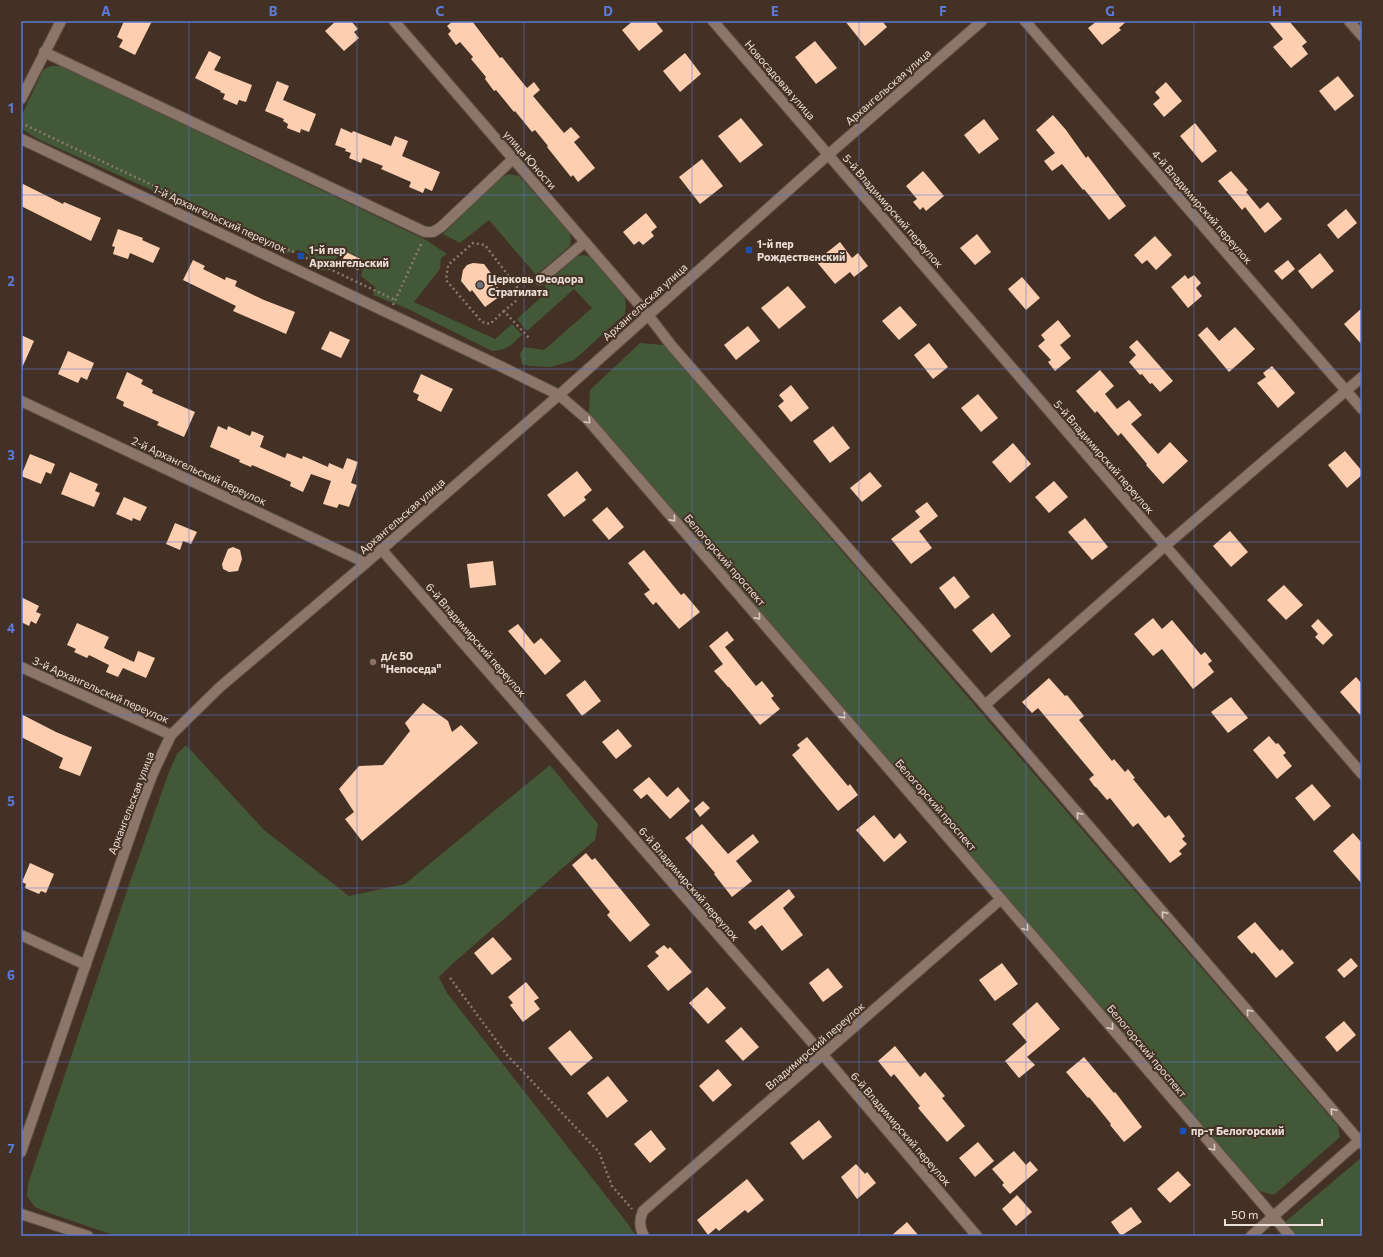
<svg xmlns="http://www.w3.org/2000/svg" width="1383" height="1257" font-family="Commissioner,sans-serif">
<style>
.green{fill:#425836}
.building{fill:#feceb1}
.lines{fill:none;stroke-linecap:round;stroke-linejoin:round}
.minor-casing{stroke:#605046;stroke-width:12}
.path{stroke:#8a796f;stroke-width:2.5;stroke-dasharray:2 3;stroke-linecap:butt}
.minor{stroke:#8c7669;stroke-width:10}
.oneway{stroke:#d9cac2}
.grid{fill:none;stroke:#5b7ad8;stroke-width:1;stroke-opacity:0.55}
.transit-dot{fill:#1a4fb4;stroke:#443125;stroke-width:1.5}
.worship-dot{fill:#6b7280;stroke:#443125;stroke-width:1.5}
.education-dot{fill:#8d6e63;stroke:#443125;stroke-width:1.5}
.labels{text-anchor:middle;stroke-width:4;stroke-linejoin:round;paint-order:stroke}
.street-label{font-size:11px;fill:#ecdfd8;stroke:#443125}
.poi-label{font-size:11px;font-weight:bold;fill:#ecdfd8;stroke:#443125;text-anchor:start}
.neatline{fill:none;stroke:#5b7ad8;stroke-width:1.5}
.grid-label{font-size:13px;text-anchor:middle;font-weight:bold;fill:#5b7ad8}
</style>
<rect width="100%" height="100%" fill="#443125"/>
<!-- green -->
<g class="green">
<path d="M51,66H61L426,240L447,254L441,258L440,269L414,302L495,339L512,324L522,335C511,345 508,350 492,351L408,309L373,295L376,288L361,276L365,260L343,250L326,270H318L312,267L309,255L298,250L286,254L176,201L40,140L23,130L21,126V117L43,70Z"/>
<path d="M510,174L519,176L569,232L571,239L570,246L536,275L489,220L460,243L443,234L500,177Z"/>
<path d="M583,255L591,257L625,298L626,306L625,314L574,360L551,367L530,366L522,364L520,354L524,347L544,350L592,308L574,289L527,331L517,319L545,294V285L577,256Z"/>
<path d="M640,343L664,345L1338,1126L1340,1137L1274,1195L1259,1191L589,413L590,390Z"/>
<path d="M186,745L264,830L349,896L405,884L550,765L598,824L595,840L451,965L439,977L447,993L625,1220L636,1236H116L49,1213L35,1207L27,1196L28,1184L131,879L169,772L177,754Z"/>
<path d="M1362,1157V1236H1297L1285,1222Z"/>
</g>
<!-- building -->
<g class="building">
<path d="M124,21H152L135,55L119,47L123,40L117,37Z"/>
<path d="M336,21H351L358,29L354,32L359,38L344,51L325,31Z"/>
<path d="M453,21H472L500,58L502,57L527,88L534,82L540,90L533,96L564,133L571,127L580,137L574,142L595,168L578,182L573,175L571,177L547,147L548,146L535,130L532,132L515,111L514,112L496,90L494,91L485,79L486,77L471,59L473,57L460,42L456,45L448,34L451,31L447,26Z"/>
<path d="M633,21H655L663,31L639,51L622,30Z"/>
<path d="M845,21H882L887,27L865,46Z"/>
<path d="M1097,21H1127L1119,28L1121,30L1102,45L1088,28Z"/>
<path d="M1268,21H1289L1307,42L1302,46L1308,54L1291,68L1273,47L1283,39Z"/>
<path d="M815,41L837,68L816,84L795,57Z"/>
<path d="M209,51L221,57L214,70L252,85L246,102L239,100L237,105L223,99L225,94L220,92L221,91L195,78Z"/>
<path d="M685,53L701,74L680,92L663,71Z"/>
<path d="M1338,76L1354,96L1335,111L1319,91Z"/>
<path d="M277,81L289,86L283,100L316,114L309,132L301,129L300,133L287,128L288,124L283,121L284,119L265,111Z"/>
<path d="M1166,82L1182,101L1164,117L1153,104L1160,98L1155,92Z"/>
<path d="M1053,115L1066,130L1086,158L1088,156L1126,206L1109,220L1084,189L1083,190L1062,164L1052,171L1044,161L1055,153L1036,130Z"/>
<path d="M741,118L763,145L740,163L718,136Z"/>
<path d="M984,119L999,139L979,154L964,135Z"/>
<path d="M1195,123L1217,151L1202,163L1180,136Z"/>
<path d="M341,128L352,133L353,131L391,146L395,136L408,141L402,156L440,172L432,191L425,188L423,193L409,187L411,182L381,169L383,166L363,158L361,163L349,158L351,153L345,151L346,149L335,145Z"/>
<path d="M702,159L723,186L700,204L679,177Z"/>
<path d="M923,171L944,196L926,211L923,207L920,210L913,202L917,199L906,186Z"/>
<path d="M1231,171L1248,190L1246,192L1260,209L1268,202L1282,219L1265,233L1245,207L1242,210L1218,181Z"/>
<path d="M21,183L63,204L64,202L101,218L91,241L21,206Z"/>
<path d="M1346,209L1357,223L1338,239L1327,225Z"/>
<path d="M646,213L657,227L651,232L654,236L643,245L639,241L634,245L623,232Z"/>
<path d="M118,229L143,238L142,240L160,248L153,263L130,253L128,259L113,254L115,247L112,246Z"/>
<path d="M977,234L991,252L975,265L960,248Z"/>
<path d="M1155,236L1172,255L1156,270L1147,260L1142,264L1134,255Z"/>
<path d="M840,242L852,258L858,253L868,266L854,277L850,272L835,284L816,261Z"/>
<path d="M346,252L363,260L358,270L341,263Z"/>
<path d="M1320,253L1334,271L1312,289L1298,271Z"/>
<path d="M193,260L205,266L203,269L225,280L226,277L237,281L235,286L264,300L295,312L286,334L233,311L236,306L183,280Z"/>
<path d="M1288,260L1295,269L1282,280L1274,271Z"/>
<path d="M473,263L484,264L493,276L490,278L503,294L485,307L472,290L470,292L461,281L463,270L467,265Z"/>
<path d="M1185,275L1188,279L1194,275L1201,283L1196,288L1202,296L1188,308L1171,287Z"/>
<path d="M1022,277L1040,298L1026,310L1008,289Z"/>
<path d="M788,286L806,307L779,329L761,308Z"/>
<path d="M900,306L917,325L899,340L882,321Z"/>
<path d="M1362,308V345L1344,324Z"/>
<path d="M1058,320L1071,336L1060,345L1071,358L1055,371L1048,362L1051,360L1038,346L1045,340L1041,335Z"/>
<path d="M748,326L760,341L736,360L724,345Z"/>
<path d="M1207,327L1219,341L1235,327L1255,349L1229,372L1198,335Z"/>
<path d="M330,331L350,340L341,358L321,349Z"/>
<path d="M21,335L34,341L21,370Z"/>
<path d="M1137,340L1173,381L1160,392L1152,383L1150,384L1142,374L1140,375L1129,362L1136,355L1129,347Z"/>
<path d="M929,343L948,367L933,379L914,355Z"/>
<path d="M68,351L94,363L87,380L81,377L78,383L58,374Z"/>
<path d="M1272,366L1295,393L1278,408L1257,383L1266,377L1263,373Z"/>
<path d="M1100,370L1114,386L1105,394L1117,409L1129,400L1142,415L1131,424L1158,454L1170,442L1188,461L1163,484L1146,465L1147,464L1121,433L1118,436L1097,411L1095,413L1076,391Z"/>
<path d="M127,372L143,380L141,384L153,390L152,393L195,412L184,437L157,425L159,422L123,406L124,402L116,398Z"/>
<path d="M421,374L453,389L441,412L417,400L419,395L413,392Z"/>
<path d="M791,385L809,408L791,422L778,406L784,401L779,395Z"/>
<path d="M978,394L998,418L981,432L961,408Z"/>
<path d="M218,426L227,430L228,426L250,436L252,431L264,436L260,447L285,458L287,453L302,459L303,456L328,467L329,463L343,469L347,458L358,462L351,483L357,485L349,507L339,504L337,508L323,504L331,481L311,474L303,492L290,486L291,482L252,465L251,467L239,462L240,460L210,447Z"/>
<path d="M833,426L850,448L830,463L813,441Z"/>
<path d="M1013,443L1031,464L1010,483L992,462Z"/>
<path d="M1345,451L1362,471V475L1347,488L1328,465Z"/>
<path d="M30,454L55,464L51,474L46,472L41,484L21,476Z"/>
<path d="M577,471L592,490L584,497L586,500L564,517L547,495Z"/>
<path d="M70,472L98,484L95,491L100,493L94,507L61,494Z"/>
<path d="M870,472L882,486L862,502L850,488Z"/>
<path d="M1054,481L1068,497L1049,513L1035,497Z"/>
<path d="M124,497L147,507L140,521L133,518L132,521L116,514Z"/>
<path d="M927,502L938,516L919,531L932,548L911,564L891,539L920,517L915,511Z"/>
<path d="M607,507L624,527L609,540L592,520Z"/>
<path d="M1085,518L1108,547L1092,560L1068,532Z"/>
<path d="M175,523L197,532L191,544L183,541L180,550L166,544Z"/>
<path d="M1230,531L1248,552L1231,567L1213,546Z"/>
<path d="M233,547L240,550L242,559L238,571L229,572L223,569L222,564L228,549Z"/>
<path d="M644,550L681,595L684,593L700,612L679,629L656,602L653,605L644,594L650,590L628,563Z"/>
<path d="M493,561L496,585L470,588L467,564Z"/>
<path d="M954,576L970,597L955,609L939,588Z"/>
<path d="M1284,585L1303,605L1286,620L1267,600Z"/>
<path d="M21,597L39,606L36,612L41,614L36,624L31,621L29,626L21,622Z"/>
<path d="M993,613L1011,636L991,653L972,630Z"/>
<path d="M1153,618L1162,629L1172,620L1201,655L1205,652L1212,661L1208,664L1214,672L1193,689L1162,649L1153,656L1134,634Z"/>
<path d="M1318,619L1333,635L1323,645L1315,637L1318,634L1311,626Z"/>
<path d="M77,623L109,637L104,648L134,662L138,651L155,658L146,678L123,668L118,677L106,672L109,665L89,655L87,658L74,652L76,649L67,645Z"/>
<path d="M518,624L534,644L541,638L561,661L545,675L508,631Z"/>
<path d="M727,631L734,640L725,647L756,686L762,681L774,696L771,698L780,709L760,725L729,687H728L714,671L723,664L709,646Z"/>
<path d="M1356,677L1362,684V717L1340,692Z"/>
<path d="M1049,678L1065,696L1067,695L1084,716L1079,720L1112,761L1114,759L1125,772L1128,769L1135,778L1133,779L1165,818L1169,815L1185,836L1182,839L1187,844L1179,851L1182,854L1170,863L1138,823L1133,827L1110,798L1107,800L1096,787H1095L1089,779L1094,775L1038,708L1032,713L1022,702Z"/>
<path d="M585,680L601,701L582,716L566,695Z"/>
<path d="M1231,697L1248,718L1228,733L1211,712Z"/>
<path d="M423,703L448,721L452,732L461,725L478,743L362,841L345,819L354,812L339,789L359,766L383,765L410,731L405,723Z"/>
<path d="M21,714L56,732L92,747L80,776L59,768L63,758L21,737Z"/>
<path d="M618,729L632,746L616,759L602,742Z"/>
<path d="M1269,736L1276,744L1278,743L1286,753L1283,755L1292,766L1277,779L1253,750Z"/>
<path d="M807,737L848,786L850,784L858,795L838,811L792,755L800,748L797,745Z"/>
<path d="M649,777L667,797L678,787L690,801L670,819L647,794L641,799L633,790Z"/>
<path d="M1312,784L1331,806L1314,821L1295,798Z"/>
<path d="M703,801L710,808L700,817L694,809Z"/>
<path d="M874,815L894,839L900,833L907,842L884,862L856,830Z"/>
<path d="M702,824L728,854L753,834L759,842L736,861L752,881L732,897L714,874L715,873L685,838Z"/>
<path d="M1353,833L1362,843V884L1333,851Z"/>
<path d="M586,853L592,860L595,858L650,925L630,942L607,915L610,912L572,865Z"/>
<path d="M30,863L54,874L46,893L41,891L39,894L25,888L26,884L22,882Z"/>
<path d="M789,889L795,897L783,908L803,935L782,951L762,925L755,930L748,922Z"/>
<path d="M1255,922L1280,951L1282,949L1294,963L1276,978L1254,952L1252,954L1237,937Z"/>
<path d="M493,937L512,959L492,975L474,953Z"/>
<path d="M664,945L668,949L670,947L692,972L668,991L647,966L659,956L655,952Z"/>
<path d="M1351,958L1358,966L1344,978L1337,970Z"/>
<path d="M1002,963L1018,984L995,1001L979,980Z"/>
<path d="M828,968L843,987L823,1002L809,983Z"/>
<path d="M526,982L539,998L534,1001L540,1009L523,1022L510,1005L513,1003L508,997Z"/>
<path d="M707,987L726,1008L708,1024L689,1003Z"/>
<path d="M1037,1002L1060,1029L1027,1057L1035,1065L1019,1078L1005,1061L1027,1042L1012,1024Z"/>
<path d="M1344,1021L1356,1035L1337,1052L1325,1037Z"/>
<path d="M741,1027L759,1047L743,1061L725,1041Z"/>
<path d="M570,1030L593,1058L571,1076L548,1048Z"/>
<path d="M895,1046L920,1077L925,1072L945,1096L942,1098L965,1126L947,1142L918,1108L920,1106L894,1074L891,1077L878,1061Z"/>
<path d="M1084,1057L1114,1093L1115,1092L1142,1127L1124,1142L1110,1125L1111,1124L1089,1097L1088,1098L1066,1072Z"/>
<path d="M718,1069L732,1085L713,1102L699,1086Z"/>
<path d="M608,1076L628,1101L607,1118L587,1093Z"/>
<path d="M819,1120L832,1137L803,1160L790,1143Z"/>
<path d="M651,1130L666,1149L650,1163L634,1144Z"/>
<path d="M978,1142L994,1161L975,1177L959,1158Z"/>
<path d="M1014,1151L1026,1165L1030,1161L1038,1170L1010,1194L1002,1185L1004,1183L992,1169Z"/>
<path d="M856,1164L865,1174L867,1172L876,1183L857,1199L841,1177Z"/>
<path d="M1178,1171L1191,1185L1170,1203L1157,1189Z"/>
<path d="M747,1179L764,1200L748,1213L745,1210L719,1231L716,1228L708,1235L697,1220Z"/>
<path d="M1017,1195L1032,1212L1016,1226L1002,1209Z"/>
<path d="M1131,1207L1142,1222L1121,1236L1111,1222Z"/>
<path d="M907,1222L919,1236H891Z"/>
</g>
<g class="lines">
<defs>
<g id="minor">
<path d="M394,21L648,315L671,345L985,705L1362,1144"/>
<path d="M713,21L1362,774"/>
<path d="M1025,21L1362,409"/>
<path d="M1349,21L1362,36"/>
<path d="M44,52L425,232H433L441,227L513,159"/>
<path d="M21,99L61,21"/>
<path d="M21,139L498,365L559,395L588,420L1001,899L1290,1236"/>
<path d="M540,280L585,242"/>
<path d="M21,401L366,563"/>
<path d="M381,549L823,1055L977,1236"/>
<path d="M21,667L171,735"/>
<path d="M985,705L1165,546L1362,377"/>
<path d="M21,935L86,965"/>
<path d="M21,1152L139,810L153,773L171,735L220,687L366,563L559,395L829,154L982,21"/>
<path d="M21,1214L88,1236"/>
<path d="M644,1236C639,1227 639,1220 643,1211L1001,899"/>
<path d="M1251,1236L1362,1138"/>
</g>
</defs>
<!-- minor casing -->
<use href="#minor" class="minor-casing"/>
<!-- path -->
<g class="path">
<path d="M21,123L395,300"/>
<path d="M393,305L422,242"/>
<path d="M504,311L490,324L482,322L446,280L448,265L473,243L485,245L517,287V300L504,311L529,338"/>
<path d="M450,978L507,1055L599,1152L612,1186L632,1209"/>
</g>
<!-- minor -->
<use href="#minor" class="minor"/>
</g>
<!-- one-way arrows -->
<defs><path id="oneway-chevron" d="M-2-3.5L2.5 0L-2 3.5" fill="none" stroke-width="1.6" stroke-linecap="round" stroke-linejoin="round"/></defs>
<g class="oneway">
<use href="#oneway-chevron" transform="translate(588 421) rotate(45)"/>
<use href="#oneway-chevron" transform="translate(673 519) rotate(49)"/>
<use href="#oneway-chevron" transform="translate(758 617) rotate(49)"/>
<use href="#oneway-chevron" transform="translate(843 716) rotate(49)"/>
<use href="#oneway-chevron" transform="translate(1079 815) rotate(-131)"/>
<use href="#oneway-chevron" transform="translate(1164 914) rotate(-131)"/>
<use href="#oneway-chevron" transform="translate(1026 928) rotate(50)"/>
<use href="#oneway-chevron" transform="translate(1249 1012) rotate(-131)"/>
<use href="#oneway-chevron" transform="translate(1111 1027) rotate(50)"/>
<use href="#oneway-chevron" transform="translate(1333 1111) rotate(-131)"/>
<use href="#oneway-chevron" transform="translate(1213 1148) rotate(50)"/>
</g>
<!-- grid -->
<path class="grid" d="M189,21V1236M357,21V1236M524,21V1236M692,21V1236M859,21V1236M1026,21V1236M1194,21V1236M21,195H1362M21,369H1362M21,542H1362M21,715H1362M21,888H1362M21,1062H1362"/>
<!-- markers -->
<g class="transit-dot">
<rect x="745" y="246" width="8" height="8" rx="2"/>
<rect x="297" y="252" width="8" height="8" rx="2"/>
<rect x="1179" y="1127" width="8" height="8" rx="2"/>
</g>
<circle class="worship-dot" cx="480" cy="285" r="4"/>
<circle class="education-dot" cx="373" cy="662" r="4"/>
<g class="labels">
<!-- street labels -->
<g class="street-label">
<text transform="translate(780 80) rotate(49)" y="4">Новосадовая улица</text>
<text transform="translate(888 87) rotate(-41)" y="4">Архангельская улица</text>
<text transform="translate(530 160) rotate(49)" y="4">улица Юности</text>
<text transform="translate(1202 207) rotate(49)" y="4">4-й Владимирский переулок</text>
<text transform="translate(893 211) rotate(49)" y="4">5-й Владимирский переулок</text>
<text transform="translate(220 219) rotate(25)" y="4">1-й Архангельский переулок</text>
<text transform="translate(645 302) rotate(-42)" y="4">Архангельская улица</text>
<text transform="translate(1104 457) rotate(49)" y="4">5-й Владимирский переулок</text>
<text transform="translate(199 471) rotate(25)" y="4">2-й Архангельский переулок</text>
<text transform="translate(402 516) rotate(-41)" y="4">Архангельская улица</text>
<text transform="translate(725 560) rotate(49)" y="4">Белогорский проспект</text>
<text transform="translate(476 640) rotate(49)" y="4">6-й Владимирский переулок</text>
<text transform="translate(101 690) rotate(24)" y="4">3-й Архангельский переулок</text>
<text transform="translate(131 803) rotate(-69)" y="4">Архангельская улица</text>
<text transform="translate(936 805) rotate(49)" y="4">Белогорский проспект</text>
<text transform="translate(689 884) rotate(49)" y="4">6-й Владимирский переулок</text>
<text transform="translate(815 1046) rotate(-41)" y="4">Владимирский переулок</text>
<text transform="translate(1147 1051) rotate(50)" y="4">Белогорский проспект</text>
<text transform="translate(901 1129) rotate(49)" y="4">6-й Владимирский переулок</text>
</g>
<!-- poi labels -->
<g class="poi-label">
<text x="757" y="248">1-й пер<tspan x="757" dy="13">Рождественский</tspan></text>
<text x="309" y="254">1-й пер<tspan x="309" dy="13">Архангельский</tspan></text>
<text x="488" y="283">Церковь Феодора<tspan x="488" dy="13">Стратилата</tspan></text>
<text x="381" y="660">д/с 50<tspan x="381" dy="13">"Непоседа"</tspan></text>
<text x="1191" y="1135">пр-т Белогорский</text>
</g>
</g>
<!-- border -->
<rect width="1383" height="1257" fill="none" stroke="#443125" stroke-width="44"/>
<!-- scale -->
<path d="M1225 1219v6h97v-6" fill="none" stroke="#ecdfd8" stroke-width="2"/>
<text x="1231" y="1219" font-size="12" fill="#ecdfd8" stroke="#443125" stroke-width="3" paint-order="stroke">50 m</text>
<rect x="22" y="22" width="1339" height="1213" class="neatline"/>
<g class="grid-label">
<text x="106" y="16">A</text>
<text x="273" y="16">B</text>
<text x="440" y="16">C</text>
<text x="608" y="16">D</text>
<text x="775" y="16">E</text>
<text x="943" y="16">F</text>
<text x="1110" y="16">G</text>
<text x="1277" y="16">H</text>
<text x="11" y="113">1</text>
<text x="11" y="286">2</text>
<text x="11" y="460">3</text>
<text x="11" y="633">4</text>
<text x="11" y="806">5</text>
<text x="11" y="980">6</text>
<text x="11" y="1153">7</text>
</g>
</svg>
